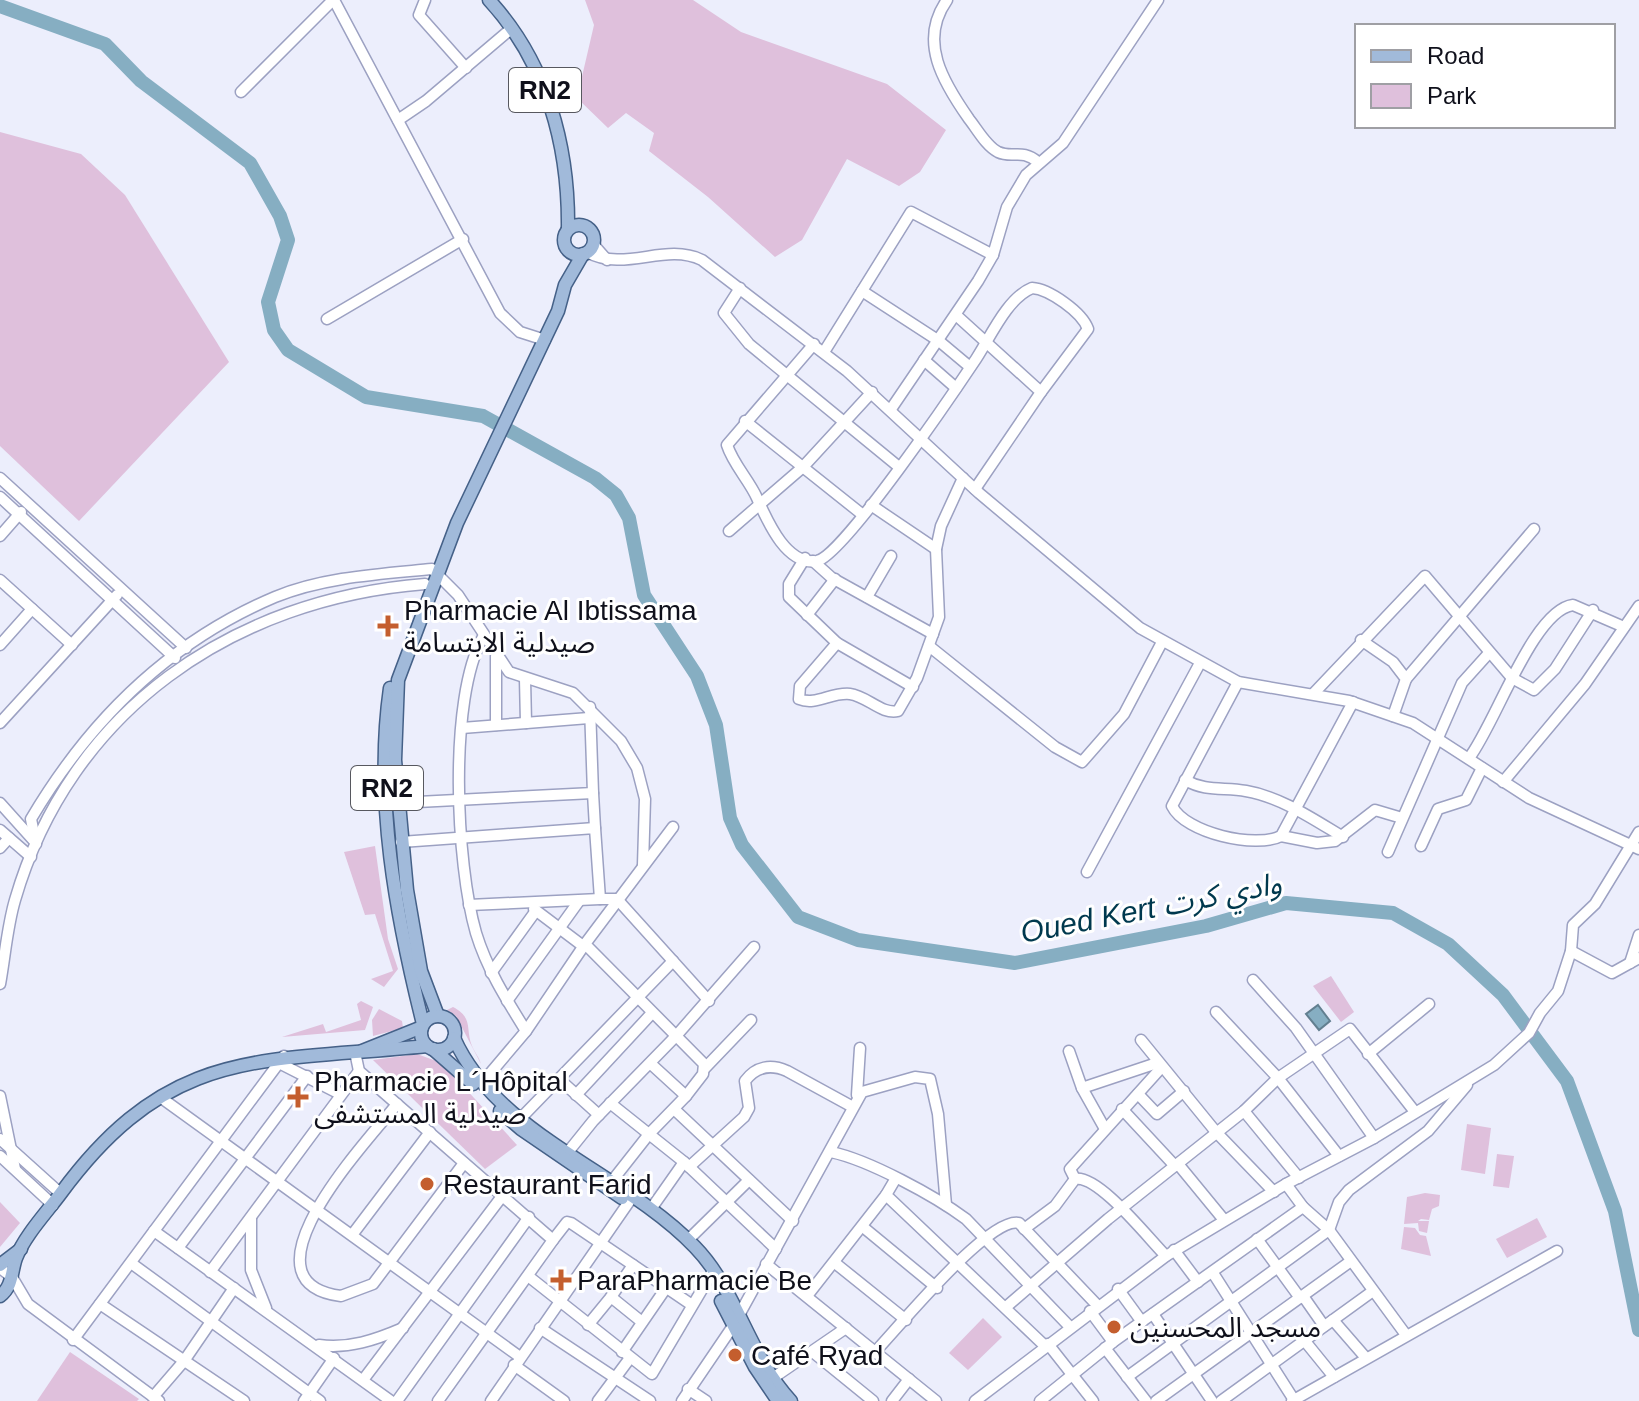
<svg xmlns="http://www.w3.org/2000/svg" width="1639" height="1401" font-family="Helvetica,'Noto Sans Arabic',sans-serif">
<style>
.green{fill:#dfc0dc}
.water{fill:#86aec2;stroke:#627f90;stroke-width:2}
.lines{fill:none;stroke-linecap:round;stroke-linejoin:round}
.river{stroke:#86aec2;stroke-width:14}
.minor-casing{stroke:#9ca1c2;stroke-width:13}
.major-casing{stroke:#456188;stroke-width:15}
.minor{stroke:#fff;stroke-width:10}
.major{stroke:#a1bada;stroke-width:12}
.poi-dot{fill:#c45e2e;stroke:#fff;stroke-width:3}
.labels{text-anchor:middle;stroke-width:6;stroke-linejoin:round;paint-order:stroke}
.shield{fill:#fff;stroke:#57585f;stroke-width:2}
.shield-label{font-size:26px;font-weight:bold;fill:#0f101b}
.poi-label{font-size:28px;fill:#0f101b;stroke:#fff;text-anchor:start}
.water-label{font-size:30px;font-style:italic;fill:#00394e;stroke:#fff}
</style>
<rect width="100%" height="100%" fill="#eceefc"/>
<!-- green -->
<g class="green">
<path d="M585,0H693L741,32L887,84L946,130L920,172L899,186L847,159L802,240L775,257L708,197L649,151L654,133L626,113L608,128L577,98L594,25Z"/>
<path d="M0,132L81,154L125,195L229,362L79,521L0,446Z"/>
<path d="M375,846L388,939L398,969L384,987L371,979L393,971L375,914L365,915L344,852Z"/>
<path d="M1331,976L1354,1012L1341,1022L1313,986Z"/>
<path d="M361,1001L373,1007L365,1030L282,1037L323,1024L326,1032L361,1020L357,1004Z"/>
<path d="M453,1007C474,1018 465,1029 472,1046C475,1053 479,1057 481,1064L456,1016L447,1010Z"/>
<path d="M379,1009L402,1021L403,1028L373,1036L372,1020Z"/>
<path d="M417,1054L442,1063L517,1145L485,1169L373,1060Z"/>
<path d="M1467,1124L1491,1128L1485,1174L1461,1170Z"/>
<path d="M1497,1154L1514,1156L1509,1188L1493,1186Z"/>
<path d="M1425,1193L1440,1195L1439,1206L1432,1209L1429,1220L1421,1219L1418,1221H1429L1427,1233L1419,1231L1418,1223L1404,1224L1407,1197Z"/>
<path d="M0,1202L20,1223L0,1247Z"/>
<path d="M1537,1218L1547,1237L1507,1258L1496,1239Z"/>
<path d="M1404,1227L1415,1228L1420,1235L1426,1236L1431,1256L1401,1249Z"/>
<path d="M983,1318L1002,1337L968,1370L949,1353Z"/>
<path d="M70,1352L139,1399L137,1401H37Z"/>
</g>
<!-- water -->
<path class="water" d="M1318,1005L1330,1021L1319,1030L1306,1014Z"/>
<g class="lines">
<!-- river -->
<path class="river" d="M0,6L105,44L141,81L250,163L280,216L288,240L268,302L274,330L288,350L366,397L483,416L595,478L616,495L629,518L644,595L697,676L716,725L730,818L742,845L798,917L858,940L1015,963L1206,926L1286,903L1393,913L1448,944L1503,995L1567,1081L1615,1211L1639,1330"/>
<defs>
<g id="minor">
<path d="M334,0L500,313L520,332L545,340"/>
<path d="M425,0L419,15L466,68"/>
<path d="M947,0C918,41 943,82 969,119C977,129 986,146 998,152C1013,159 1021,148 1038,162"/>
<path d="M241,92L333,0"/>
<path d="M398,120L426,101L512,28"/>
<path d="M593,244L607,260"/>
<path d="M587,252C626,273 664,242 702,260L847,371L979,493L1140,628L1238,682L1349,701L1413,723L1529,798L1639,849"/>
<path d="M740,288L724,313L749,344L899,467"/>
<path d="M862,291L939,341L970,367"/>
<path d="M956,315L1041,392L975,489"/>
<path d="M327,319L463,239"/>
<path d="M814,344L727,445C733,464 749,480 757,498C767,520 786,566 817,561C843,556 956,389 976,359C990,338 1007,298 1032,288C1049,289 1082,312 1088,329L1041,392"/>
<path d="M824,352L911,212L993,255"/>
<path d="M924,360L956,388"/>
<path d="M891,409L978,281L993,255L1007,207L1026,175L1063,143L1158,0"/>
<path d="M745,421L863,515"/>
<path d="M0,478L186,648"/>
<path d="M0,497L175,658"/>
<path d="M871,505L936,549"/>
<path d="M729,531L803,467L872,392"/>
<path d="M0,536L21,512"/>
<path d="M805,558L789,584V597L837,643L913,687"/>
<path d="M813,561L832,578L933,634"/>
<path d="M0,580L72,645"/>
<path d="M867,597L891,556"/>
<path d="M807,615L835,579"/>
<path d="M483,637C448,699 456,864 476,933C487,969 506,999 526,1031"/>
<path d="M1361,640L1393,662L1406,679L1393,716"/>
<path d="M837,643L800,686L799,699C816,706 831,692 850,694C867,696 882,715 898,711L917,678L939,617L936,549L941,526L963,478"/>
<path d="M0,645L32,609"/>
<path d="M929,646L1055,747L1082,762L1124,714L1162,642"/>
<path d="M496,656V725"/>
<path d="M525,679L526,723"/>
<path d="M1406,679L1534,529"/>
<path d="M1238,682L1172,806C1185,833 1256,849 1281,836L1353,702"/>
<path d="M1314,693L1425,576L1512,678L1534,690L1555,669L1593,610"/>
<path d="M0,723L117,595"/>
<path d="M462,728L589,718"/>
<path d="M1469,758C1495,725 1533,610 1573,605L1624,627"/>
<path d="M1185,780C1206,792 1224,787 1246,791C1281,797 1313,819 1343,837"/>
<path d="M1503,782L1585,684L1639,606"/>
<path d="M593,793L595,828"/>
<path d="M0,803L35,842"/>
<path d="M398,803L593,793L590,707"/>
<path d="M673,827L585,944L704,1064L703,1074L686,1096"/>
<path d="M0,830L31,857"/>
<path d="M1281,836L1317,843L1335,841L1375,810L1402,818"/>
<path d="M401,842L595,828L600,899H617L709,1001"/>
<path d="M36,844L31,819C89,721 169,642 275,597C323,577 381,574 432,569L458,595L509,672L573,693L621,741L637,768L645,799L643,865"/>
<path d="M1421,846L1438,809L1466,800L1482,768"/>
<path d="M0,848L9,838"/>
<path d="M1388,852L1462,683L1489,653"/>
<path d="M1087,872L1200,663"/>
<path d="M469,905L600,899"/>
<path d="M534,909L583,946"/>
<path d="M1571,951L1612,973L1639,958"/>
<path d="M1630,963L1639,935"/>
<path d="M491,973L535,912"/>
<path d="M1253,980L1296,1028L1374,1138"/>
<path d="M0,984C5,957 7,927 15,900C70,710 233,599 425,584"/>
<path d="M507,1001L579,901"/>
<path d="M1216,1012L1278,1078L1339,1156"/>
<path d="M1141,1040L1216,1132L1274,1192"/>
<path d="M1069,1051L1082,1088L1105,1129"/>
<path d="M355,1052L359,1071L553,1240L438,1401"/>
<path d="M1368,1054L1429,1004"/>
<path d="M279,1063L340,1094"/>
<path d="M705,1068L751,1020"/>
<path d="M559,1079L599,1115"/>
<path d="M482,1083L526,1031L585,944"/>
<path d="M1082,1088L1157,1063"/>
<path d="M1138,1094L1157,1114L1184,1091"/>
<path d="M576,1095L652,1013"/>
<path d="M857,1095L860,1048"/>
<path d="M0,1096L15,1169"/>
<path d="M160,1097L520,1357"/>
<path d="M610,1103L684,1162L776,1249"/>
<path d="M397,1104C371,1137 232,1282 341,1296L373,1284L464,1163"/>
<path d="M1122,1109L1175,1166"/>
<path d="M675,1110L793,1221"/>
<path d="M1244,1111L1299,1178"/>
<path d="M521,1118L673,961"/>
<path d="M0,1139L60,1193"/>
<path d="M831,1152C869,1160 935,1196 966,1219L1070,1327"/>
<path d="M0,1156L53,1205"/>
<path d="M564,1157L593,1121L676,1036L754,947"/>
<path d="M1178,1164L1224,1220"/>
<path d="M689,1167L744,1117L749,1108L745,1081C756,1066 771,1064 787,1071L851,1106"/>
<path d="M896,1178L886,1195L1045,1346"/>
<path d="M1075,1179L1070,1169L1161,1068"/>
<path d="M612,1181L649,1134L686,1096L651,1064"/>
<path d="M1286,1184L1303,1207L1329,1230L1406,1335"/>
<path d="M651,1209L684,1162"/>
<path d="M251,1219V1270L266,1308"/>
<path d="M863,1227L937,1288"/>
<path d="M1024,1229L1055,1206L1075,1179C1098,1174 1148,1238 1166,1256"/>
<path d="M154,1231L391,1401"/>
<path d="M352,1235L430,1132"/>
<path d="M1257,1239L1300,1298"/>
<path d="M553,1240L567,1222L571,1223L692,1305"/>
<path d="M688,1240L749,1180"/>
<path d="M178,1248L307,1076"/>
<path d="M1174,1250L1198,1282"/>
<path d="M131,1263L320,1401"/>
<path d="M835,1263L906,1320"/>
<path d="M766,1264L936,1401"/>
<path d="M0,1268L12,1277L28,1304L159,1401"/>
<path d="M210,1272L359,1071"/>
<path d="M1213,1273L1294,1400"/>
<path d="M528,1276L652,1374L713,1271"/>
<path d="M1118,1289L1142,1322"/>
<path d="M807,1296L886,1195"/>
<path d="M1303,1296L1324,1326"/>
<path d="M611,1297L633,1265"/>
<path d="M100,1304L244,1401"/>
<path d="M1006,1307L1108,1219L1244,1111L1278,1078L1350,1029L1415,1112"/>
<path d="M1090,1311L1113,1342"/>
<path d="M1153,1314L1212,1401"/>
<path d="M1333,1320L1366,1358"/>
<path d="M588,1325L611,1297L642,1322"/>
<path d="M540,1328L650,1401"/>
<path d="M73,1340L284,1056"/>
<path d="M1304,1340L1334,1377"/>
<path d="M1048,1344L1093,1401"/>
<path d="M319,1345C349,1349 375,1340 403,1328"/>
<path d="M1105,1348L1146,1401"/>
<path d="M622,1352L666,1288"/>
<path d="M814,1353L873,1401"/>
<path d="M874,1353C898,1328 990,1215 1019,1223L1097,1305"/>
<path d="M514,1365L564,1401"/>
<path d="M1127,1377L1329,1230L1339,1202L1349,1190L1428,1131L1467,1085"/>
<path d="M363,1380L503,1195"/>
<path d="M770,1380L846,1328"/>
<path d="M688,1389L706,1401"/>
<path d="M153,1397L184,1361L234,1288"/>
<path d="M304,1401L334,1358"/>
<path d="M397,1401L529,1217"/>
<path d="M491,1401L633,1196"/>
<path d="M598,1401L630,1358"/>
<path d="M682,1401L733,1326L862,1092L915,1077L930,1079L938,1114L946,1205"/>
<path d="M892,1401L909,1379"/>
<path d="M975,1401L1166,1256L1286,1184L1374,1138L1494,1065L1529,1033L1540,1013L1558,991L1571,951L1573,925L1595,904L1639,832"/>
<path d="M1040,1401L1113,1342L1303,1207"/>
<path d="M1156,1401L1351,1261"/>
<path d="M1221,1401L1373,1291"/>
<path d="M1292,1401L1557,1251"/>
</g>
<g id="major">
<path d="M489,0C547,63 569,146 568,229"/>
<circle cx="579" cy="240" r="15"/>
<path d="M390,688C374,800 396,916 423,1024"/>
<path d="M438,1016L421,971L407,890L395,760L398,680L457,523L558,311L565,285L583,254"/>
<circle cx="438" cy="1033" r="17"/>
<path d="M454,1038C497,1135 623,1172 695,1247C737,1290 749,1356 791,1401"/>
<path d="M433,1049L473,1084"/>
<path d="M362,1051L422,1027"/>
<path d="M500,1111L521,1129L622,1198"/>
<path d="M0,1265L21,1249"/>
<path d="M0,1296C13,1286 11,1272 16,1258C25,1235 47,1212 61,1193C171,1044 263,1063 427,1046"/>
<path d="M721,1301L755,1367L778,1401"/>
</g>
</defs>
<!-- minor casing -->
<use href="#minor" class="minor-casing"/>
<!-- major casing -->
<use href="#major" class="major-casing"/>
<!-- minor -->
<use href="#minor" class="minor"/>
<!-- major -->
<use href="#major" class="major"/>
</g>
<!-- markers -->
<g class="poi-dot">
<path d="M384 614h8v8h8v8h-8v8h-8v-8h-8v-8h8z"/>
<path d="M294 1085h8v8h8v8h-8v8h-8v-8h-8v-8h8z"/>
<circle cx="427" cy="1184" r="8"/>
<path d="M557 1268h8v8h8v8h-8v8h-8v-8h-8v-8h8z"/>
<circle cx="1114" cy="1327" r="8"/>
<circle cx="735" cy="1355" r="8"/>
</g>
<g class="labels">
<!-- shield labels -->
<g class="shield">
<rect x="509" y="68" width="72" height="44" rx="6"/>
<rect x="351" y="766" width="72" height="44" rx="6"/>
</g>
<g class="shield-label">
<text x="545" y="99">RN2</text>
<text x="387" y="797">RN2</text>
</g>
<!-- poi labels -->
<g class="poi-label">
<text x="404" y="620">Pharmacie Al Ibtissama<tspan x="404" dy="32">صيدلية الابتسامة</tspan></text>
<text x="314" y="1091">Pharmacie L´Hôpital<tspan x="314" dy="32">صيدلية المستشفى</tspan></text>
<text x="443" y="1194">Restaurant Farid</text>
<text x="577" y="1290">ParaPharmacie Be</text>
<text x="1130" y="1337">مسجد المحسنين</text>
<text x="751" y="1365">Café Ryad</text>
</g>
<!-- water labels -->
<g class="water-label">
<text transform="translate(1151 908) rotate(-11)" y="10">Oued Kert وادي كرت</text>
</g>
</g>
<!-- legend -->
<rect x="1355" y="24" width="260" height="104" fill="#ffffff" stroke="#9f9fa4" stroke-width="2"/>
<rect x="1371" y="50" width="40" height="12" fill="#a1bada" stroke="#9f9fa4" stroke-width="2"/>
<text x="1427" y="64" font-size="24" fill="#0f101b">Road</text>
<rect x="1371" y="84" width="40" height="24" fill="#dfc0dc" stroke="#9f9fa4" stroke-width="2"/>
<text x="1427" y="104" font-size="24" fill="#0f101b">Park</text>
</svg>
